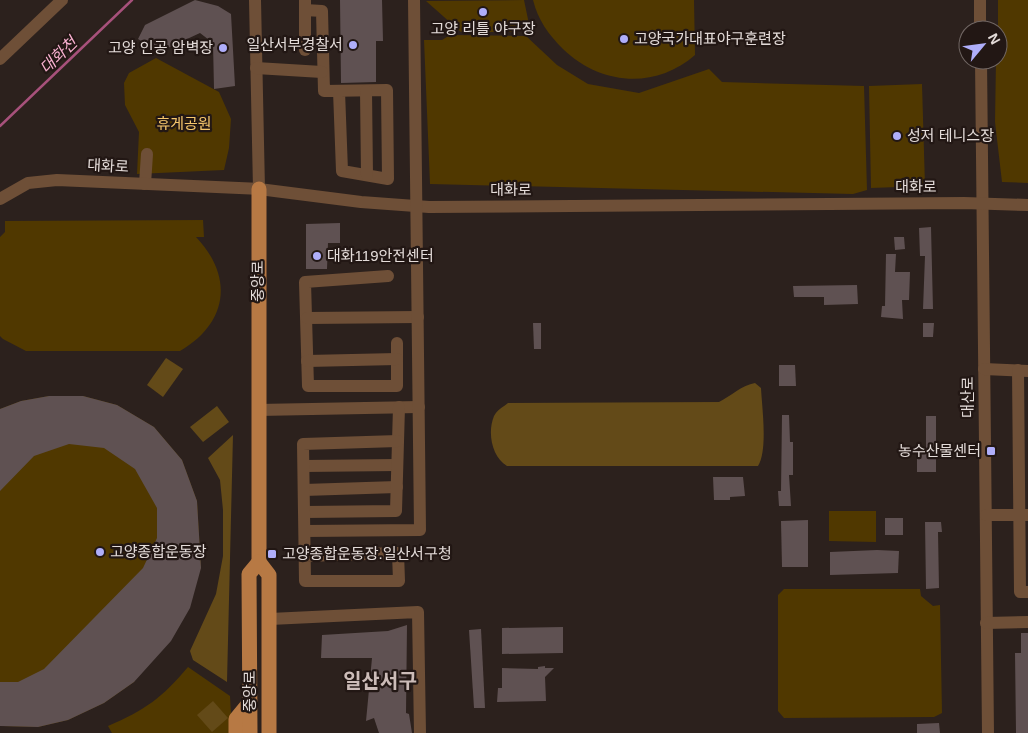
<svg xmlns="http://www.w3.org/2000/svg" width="1028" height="733" font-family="Arial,'Noto Sans KR',sans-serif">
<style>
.green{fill:#503800}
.forest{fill:#634a18}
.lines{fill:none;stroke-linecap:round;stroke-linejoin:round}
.stream{stroke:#a7517b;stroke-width:2.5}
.building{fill:#5f5152}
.minor{stroke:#6e4f37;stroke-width:12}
.major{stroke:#b77944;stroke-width:15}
.poi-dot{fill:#afaefa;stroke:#221714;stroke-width:2}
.labels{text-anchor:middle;stroke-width:4.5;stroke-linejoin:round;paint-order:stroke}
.poi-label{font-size:15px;fill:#e4dcd9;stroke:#221714;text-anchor:start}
.park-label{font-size:15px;fill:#f7c76c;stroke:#221714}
.street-label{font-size:15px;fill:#e4dcd9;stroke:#221714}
.water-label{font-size:16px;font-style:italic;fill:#f8b0cf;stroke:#221714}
.district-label{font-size:20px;font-weight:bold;fill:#ccbcb8;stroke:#221714}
</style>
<rect width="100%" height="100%" fill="#2c211d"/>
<!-- green -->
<g class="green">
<path d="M524,0L529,24L516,32H461L426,1Z"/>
<path d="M533,0H694L695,55C655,90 600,85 563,49C548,34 538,20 533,0Z"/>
<path d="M998,0H1028V183L1002,182L995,122L996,60H998Z"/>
<path d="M450,35L526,36L557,65L588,84L639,93L709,69L722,82L864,86L867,190L853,194L430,184L424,40H442Z"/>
<path d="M156,58L219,92L231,119L229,148L224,170L137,174L139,132L125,105L124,83L129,73Z"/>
<path d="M922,84L925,186L871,188L869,86Z"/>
<path d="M203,220L204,237H196C234,277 228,323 180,351H26L3,339L0,336V237L5,232V221Z"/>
<path d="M49,396H83L117,405L154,427L182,460L197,501L201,568L134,682L104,703L68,720L38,727L2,726H0V409L21,401Z"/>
<path d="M829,511H876V542L829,541Z"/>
<path d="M784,589H920L921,596L933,606L940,605L942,713L934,717L784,718L778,711V595Z"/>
<path d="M188,667L230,696L232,733H112L108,726C145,710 162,698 188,667Z"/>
</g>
<!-- forest -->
<g class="forest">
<path d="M166,358L183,369L163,397L147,385Z"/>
<path d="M755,383L761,388C762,408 768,450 758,466H507C492,457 487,433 494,416C497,410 503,407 508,403L719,402C731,396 742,385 755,383Z"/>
<path d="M217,406L229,422L203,442L190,427Z"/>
<path d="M233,435L227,682L193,660L190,651L216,594L223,556V510L220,480L208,458Z"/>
<path d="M213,701L228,718L212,732L197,715Z"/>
</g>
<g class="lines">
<!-- stream -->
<path class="stream" d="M0,126L132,0"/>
</g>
<!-- building -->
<g class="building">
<path d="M195,0L218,6L231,14L235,86L214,89L213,43L200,33L159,52L138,39L145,25Z"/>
<path d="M340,0H382L383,41H376V82L341,83Z"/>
<path d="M340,223V243H328L327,269H306V224Z"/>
<path d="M931,227L933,309H923L925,256H920L919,228Z"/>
<path d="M894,237H904L905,249L895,250Z"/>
<path d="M886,254H896L895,272H910L909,300H902L903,319L881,317L882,306H885Z"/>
<path d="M857,285L858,304L824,305V297H794L793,286Z"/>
<path d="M533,323H541V349H534Z"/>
<path d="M923,323H934L933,337H923Z"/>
<path d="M779,365H795L796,386H779Z"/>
<path d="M49,396H83L117,405L154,427L182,460L197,501L201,568L190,608L171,641L134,682L104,703L68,720L38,727L0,726V682H18L44,669L143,568L157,538V508L135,469L104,448L69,444L34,456L0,491V409L21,401Z"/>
<path d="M782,415H789L790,442H793V475H789L791,506H779L778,491H781Z"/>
<path d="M926,416H936V472H917V450L926,449Z"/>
<path d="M713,477H743L745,496L730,497V500H714Z"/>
<rect x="885" y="518" width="18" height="17"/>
<path d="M808,520V567H782L781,521Z"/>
<path d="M925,522H941L942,532H938L939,588L926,589Z"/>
<path d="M877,550L899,551L898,573L830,575V552Z"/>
<path d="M407,625L406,713L409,714L412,733H379L374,718L366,721L372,658H321L322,635L388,631Z"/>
<path d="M563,627V653L502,654V628Z"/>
<path d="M481,629L485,708H474L469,630Z"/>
<path d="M1021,633H1028V733H1016L1015,653H1021Z"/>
<path d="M545,666V668H554L545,677L546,701L497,702L498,688H502V668L538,669V667Z"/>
<path d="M939,723L940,733H917V724Z"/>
</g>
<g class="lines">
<!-- minor -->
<g class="minor">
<path d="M255,0L259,189"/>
<path d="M305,10L322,11L324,91L387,90L388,179L342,171L339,91"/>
<path d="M980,30V0"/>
<path d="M305,50V0"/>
<path d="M0,59L62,0"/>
<path d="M981,60L988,733"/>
<path d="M256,68L322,72"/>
<path d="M366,91L367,175"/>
<path d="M145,184L147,154"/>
<path d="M0,199L28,183L57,180L259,189L361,202L429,207L964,203L1028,205"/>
<path d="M388,276L305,282L308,386H397V343"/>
<path d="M307,318L418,317"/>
<path d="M307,361L397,359"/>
<path d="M984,369L1028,371"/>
<path d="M1018,370L1020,592H1028"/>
<path d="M258,410L419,407"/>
<path d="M304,466L397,465"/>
<path d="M304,490L397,487"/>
<path d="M305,512L396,511L399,407"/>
<path d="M986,515H1028"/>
<path d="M305,531L420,530L414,0"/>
<path d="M305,556L398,553L399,581H305L303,444L398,441"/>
<path d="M270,619L418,612L420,733"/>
<path d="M986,623L1028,622"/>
</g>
<!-- major -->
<g class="major">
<path d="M259,189V562L269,575V733"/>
<path d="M236,733V719L250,702"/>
<path d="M250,733L249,574L259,562"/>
</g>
</g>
<!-- markers -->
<g class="poi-dot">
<circle cx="483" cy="12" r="5"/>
<circle cx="624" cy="39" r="5"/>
<circle cx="353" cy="45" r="5"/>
<circle cx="223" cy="48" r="5"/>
<circle cx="897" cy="136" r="5"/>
<circle cx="317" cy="256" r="5"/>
<rect x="986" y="446" width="10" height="10" rx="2.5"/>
<circle cx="100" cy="552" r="5"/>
<rect x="267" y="549" width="10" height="10" rx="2.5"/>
</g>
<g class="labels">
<!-- poi labels -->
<g class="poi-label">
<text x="483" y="34" text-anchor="middle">고양 리틀 야구장</text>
<text x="634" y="44">고양국가대표야구훈련장</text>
<text x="343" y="50" text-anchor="end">일산서부경찰서</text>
<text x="213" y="53" text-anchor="end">고양 인공 암벽장</text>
<text x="907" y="141">성저 테니스장</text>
<text x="327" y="261">대화119안전센터</text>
<text x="981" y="456" text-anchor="end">농수산물센터</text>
<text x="110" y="557">고양종합운동장</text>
<text x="282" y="559">고양종합운동장.일산서구청</text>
</g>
<!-- park labels -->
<g class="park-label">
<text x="184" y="129">휴게공원</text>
</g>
<!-- street labels -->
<g class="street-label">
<text transform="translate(108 166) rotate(3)" y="5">대화로</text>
<text x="916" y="192">대화로</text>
<text x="511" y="195">대화로</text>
<text transform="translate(258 281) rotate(-90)" y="5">중앙로</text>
<text transform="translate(968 397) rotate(-90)" y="5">대산로</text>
<text transform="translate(250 691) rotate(-90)" y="5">중앙로</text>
</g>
<!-- water labels -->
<g class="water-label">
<text transform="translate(58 55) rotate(-44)" y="6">대화천</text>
</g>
<!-- district labels -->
<g class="district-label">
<text x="380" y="688">일산서구</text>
</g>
</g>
<!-- north arrow -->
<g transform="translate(983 45) rotate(61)"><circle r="24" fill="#221714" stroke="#706663"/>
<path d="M0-4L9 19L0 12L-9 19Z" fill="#afaefa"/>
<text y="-8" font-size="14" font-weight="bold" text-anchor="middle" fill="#e4dcd9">N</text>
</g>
</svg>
